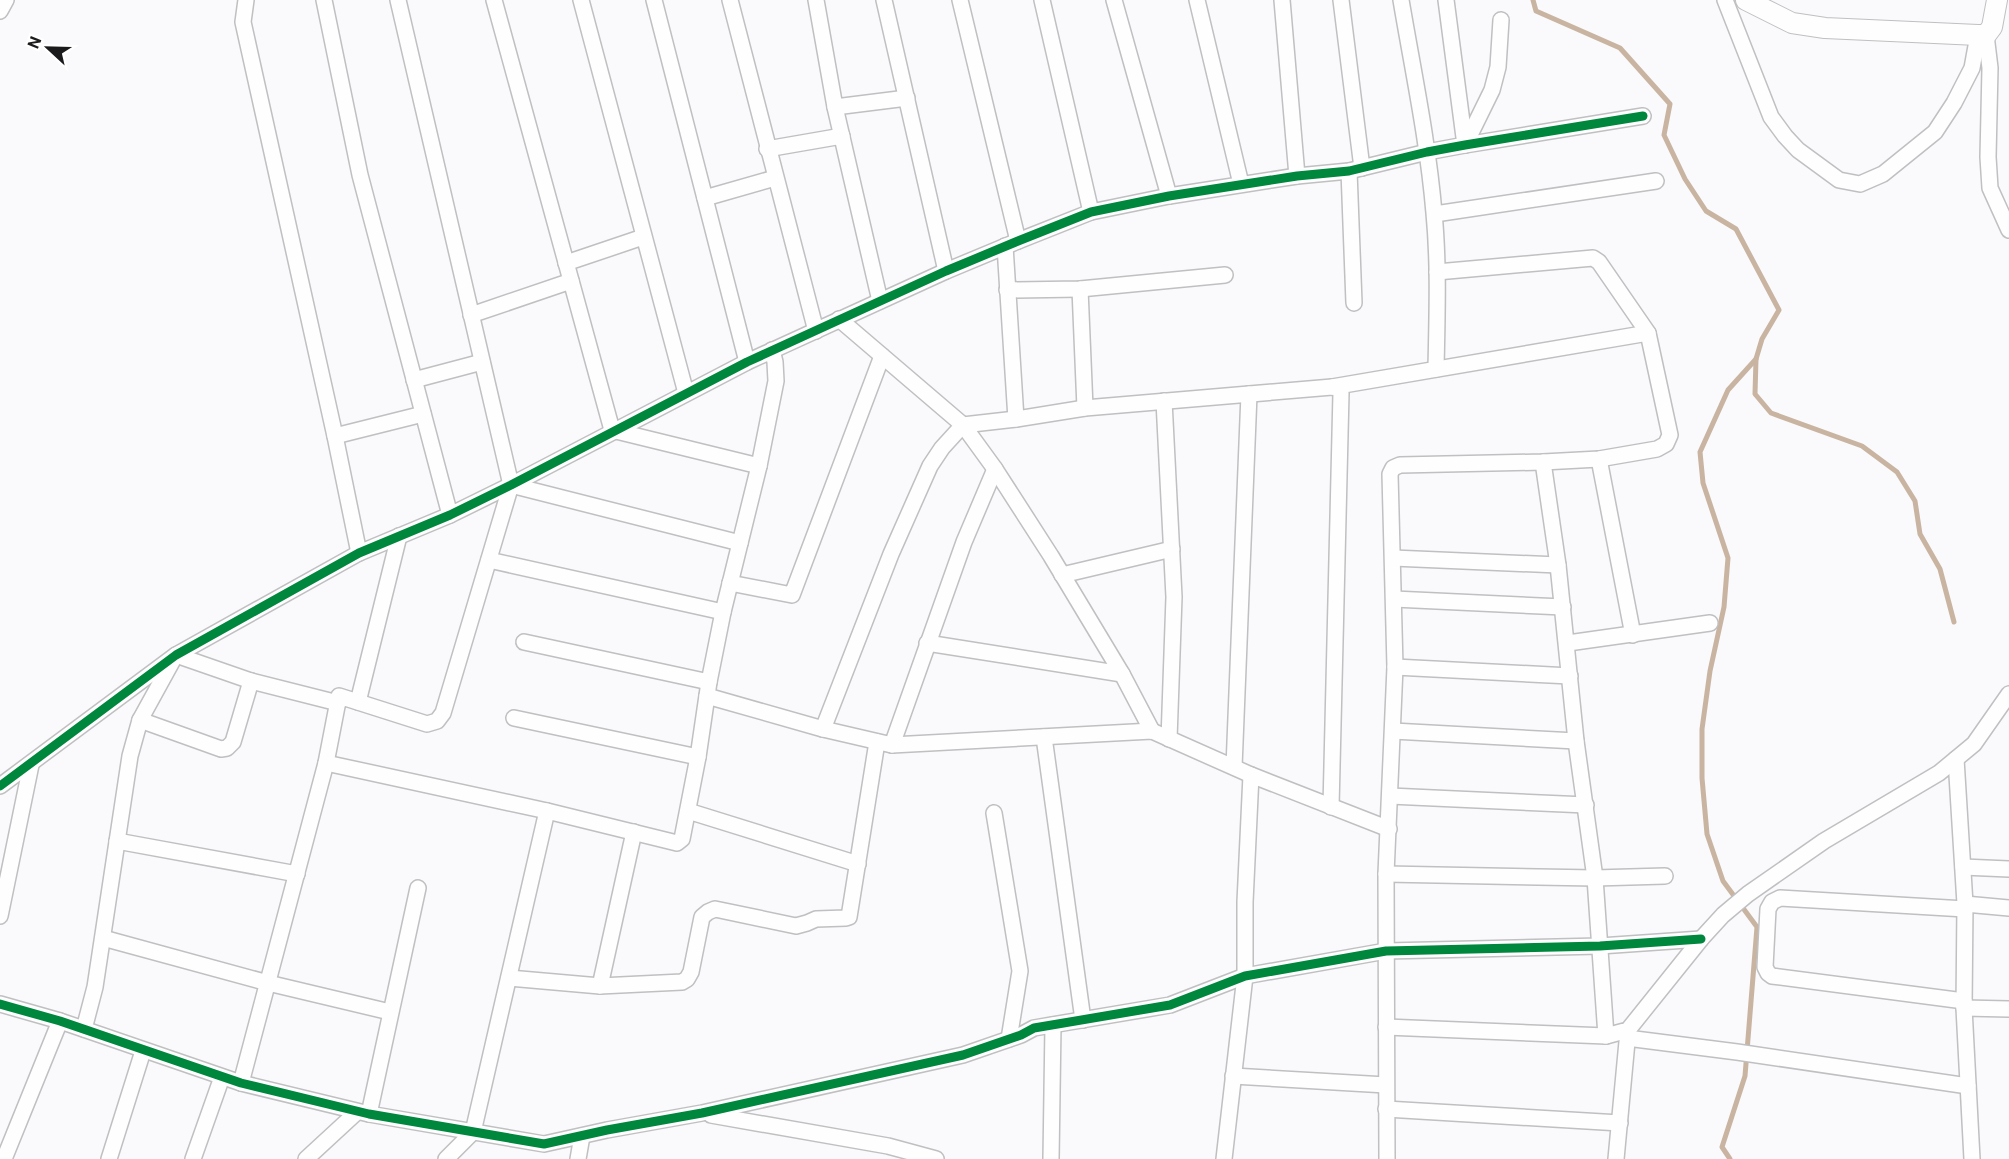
<svg xmlns="http://www.w3.org/2000/svg" width="2009" height="1159" font-family="Roboto,sans-serif">
<style>
.lines{fill:none;stroke-linecap:round;stroke-linejoin:round}
.stream{stroke:#c8b4a1;stroke-width:5}
.minor-casing{stroke:#c0bfc1;stroke-width:18}
.tertiary-casing{stroke:#c0bfc1;stroke-width:22}
.minor{stroke:#fefefe;stroke-width:15}
.tertiary{stroke:#fefefe;stroke-width:20}
.cycleway-casing{stroke:#fff;stroke-width:13}
.cycleway{stroke:#00873e;stroke-width:9}
</style>
<rect width="100%" height="100%" fill="#faf9fb"/>
<g class="lines">
<!-- stream -->
<g class="stream">
<path d="M1533,0L1536,11L1620,48L1670,104L1664,135L1685,179L1706,211L1736,229L1779,310L1762,339L1756,359L1755,394L1771,413L1862,446L1897,472L1915,501L1920,534L1940,569L1954,622"/>
<path d="M1730,1159L1722,1147L1745,1076L1757,927L1723,881L1707,834L1702,778V729L1710,671L1724,607L1728,558L1703,483L1700,452L1728,390L1756,359"/>
</g>
<defs>
<g id="minor">
<path d="M246,0L243,22L335,436L359,553"/>
<path d="M324,0L360,175L450,515"/>
<path d="M494,0L612,430L759,466"/>
<path d="M581,0L686,393"/>
<path d="M654,0L747,362"/>
<path d="M730,0L816,331"/>
<path d="M816,0L835,107L880,301"/>
<path d="M884,0L946,271"/>
<path d="M960,0L1018,241"/>
<path d="M1042,0L1091,212"/>
<path d="M1114,0L1169,196"/>
<path d="M1197,0L1241,184"/>
<path d="M1282,0L1297,176"/>
<path d="M1341,0L1362,168"/>
<path d="M1401,0C1413,71 1428,141 1434,213C1439,265 1437,317 1436,369"/>
<path d="M1446,0L1465,145"/>
<path d="M1725,0L1771,117L1785,136L1798,150L1839,180L1860,184L1883,174L1935,132L1954,103L1972,68L1978,35"/>
<path d="M0,11L6,0"/>
<path d="M1986,35L1990,68L1988,157L1990,188L2009,230"/>
<path d="M835,107L907,98"/>
<path d="M1465,145L1492,90L1498,67L1501,20"/>
<path d="M767,149L842,136"/>
<path d="M1349,171L1354,303"/>
<path d="M705,198L775,178"/>
<path d="M1435,214L1656,181"/>
<path d="M1005,246L1016,419"/>
<path d="M566,263L643,237"/>
<path d="M1080,289L1085,408"/>
<path d="M1007,290L1080,289L1225,275"/>
<path d="M471,315L571,281"/>
<path d="M839,319L963,425L995,469L1051,556L1122,674L1152,731"/>
<path d="M414,380L482,362"/>
<path d="M1164,401L1174,597L1169,739"/>
<path d="M335,436L423,414"/>
<path d="M1599,459L1633,635"/>
<path d="M1543,462L1558,565L1576,741L1595,878L1606,1036"/>
<path d="M511,485L740,543"/>
<path d="M1393,558L1558,565"/>
<path d="M489,560L723,612"/>
<path d="M1062,575L1172,549"/>
<path d="M730,583L792,595L882,356"/>
<path d="M1394,599L1563,607"/>
<path d="M524,642L709,682"/>
<path d="M927,643L1122,674"/>
<path d="M1568,643L1710,623"/>
<path d="M176,655L251,681L338,703"/>
<path d="M1395,667L1570,676"/>
<path d="M707,696L823,729L892,745L1152,731L1251,775L1389,829"/>
<path d="M358,702L399,536"/>
<path d="M514,718L698,757"/>
<path d="M140,720L221,749L227,748L233,742L251,681"/>
<path d="M823,729L891,554L930,466L942,448L963,425L1016,419L1085,408L1332,387L1648,333"/>
<path d="M1393,731L1576,741"/>
<path d="M1044,737L1083,1020"/>
<path d="M892,745L964,542L995,469"/>
<path d="M1956,759L1965,904L1964,1008L1972,1159"/>
<path d="M326,763L547,811L677,843L682,839L698,757L709,682L723,612L759,466L776,381L775,362L772,350"/>
<path d="M1234,767L1249,394"/>
<path d="M0,786L176,655L359,553L450,515L511,485L747,362L946,271L1018,241L1091,212L1169,196L1297,176L1349,171L1427,152L1465,145L1643,116"/>
<path d="M1390,796L1586,805"/>
<path d="M1331,807L1341,393L1338,388L1332,387"/>
<path d="M688,811L858,864"/>
<path d="M994,813L1020,971L1009,1039"/>
<path d="M117,841L297,874"/>
<path d="M1963,867L2009,869"/>
<path d="M1386,874L1595,878L1665,876"/>
<path d="M1965,904L2009,908"/>
<path d="M0,916L31,765"/>
<path d="M103,938L268,983L390,1012"/>
<path d="M509,978L600,986L682,982L687,979L691,972L702,917L708,912L715,909L796,926L807,923L816,919L846,918L849,917L877,742"/>
<path d="M600,986L634,832"/>
<path d="M1964,1001L1772,976L1768,973L1765,967L1768,909L1772,902L1780,898L1965,909"/>
<path d="M0,1004L60,1021L241,1083L369,1114L544,1144L607,1130L702,1113L963,1055L1021,1035L1034,1028L1170,1005L1245,976L1386,951L1600,946L1701,939"/>
<path d="M1964,1008L2009,1009"/>
<path d="M1386,1027L1606,1036L1628,1030L1701,939L1723,915L1748,894L1824,841L1939,773L1974,744L2009,694"/>
<path d="M84,1029L95,987L130,756L140,720L173,660"/>
<path d="M1627,1038L1737,1052L1968,1086"/>
<path d="M1233,1076L1386,1085"/>
<path d="M241,1083L326,763L339,696L427,724L437,721L443,713L511,485L398,0"/>
<path d="M1386,1109L1620,1123"/>
<path d="M369,1114L418,888"/>
<path d="M711,1115L888,1146L936,1159"/>
<path d="M4,1159L60,1021"/>
<path d="M109,1159L143,1051"/>
<path d="M193,1159L222,1077"/>
<path d="M306,1159L357,1112"/>
<path d="M446,1159L473,1132L547,811"/>
<path d="M578,1159L582,1136"/>
<path d="M1051,1159L1053,1025"/>
<path d="M1224,1159L1245,976V902L1251,775"/>
<path d="M1387,1159L1386,874L1395,667L1390,474L1393,468L1400,465L1543,462L1599,459L1657,449L1666,444L1670,435L1648,333L1599,262L1593,258L1437,272"/>
<path d="M1616,1159L1628,1031"/>
</g>
<path id="tertiary" d="M1746,0L1792,23L1825,28L1978,35H1986L1992,27L1997,0"/>
</defs>
<!-- minor casing -->
<use href="#minor" class="minor-casing"/>
<!-- tertiary casing -->
<use href="#tertiary" class="tertiary-casing"/>
<!-- minor -->
<use href="#minor" class="minor"/>
<!-- tertiary -->
<use href="#tertiary" class="tertiary"/>
<defs>
<g id="cycleway">
<path d="M0,786L176,655L359,553L450,515L511,485L747,362L946,271L1018,241L1091,212L1169,196L1297,176L1349,171L1427,152L1465,145L1643,116"/>
<path d="M0,1004L60,1021L241,1083L369,1114L544,1144L607,1130L702,1113L963,1055L1021,1035L1034,1028L1170,1005L1245,976L1386,951L1600,946L1701,939"/>
</g>
</defs>
<!-- cycleway casing -->
<use href="#cycleway" class="cycleway-casing"/>
<!-- cycleway -->
<use href="#cycleway" class="cycleway"/>
</g>
<!-- north arrow -->
<g transform="translate(48 48) rotate(292)" stroke="#ffffff" stroke-width="4.5" paint-order="stroke">
<path d="M0-4.5L10 22L0 15L-10 22Z" fill="#1a191b"/>
<text y="-9" font-size="16" font-weight="bold" text-anchor="middle" fill="#1a191b">N</text>
</g>
</svg>
